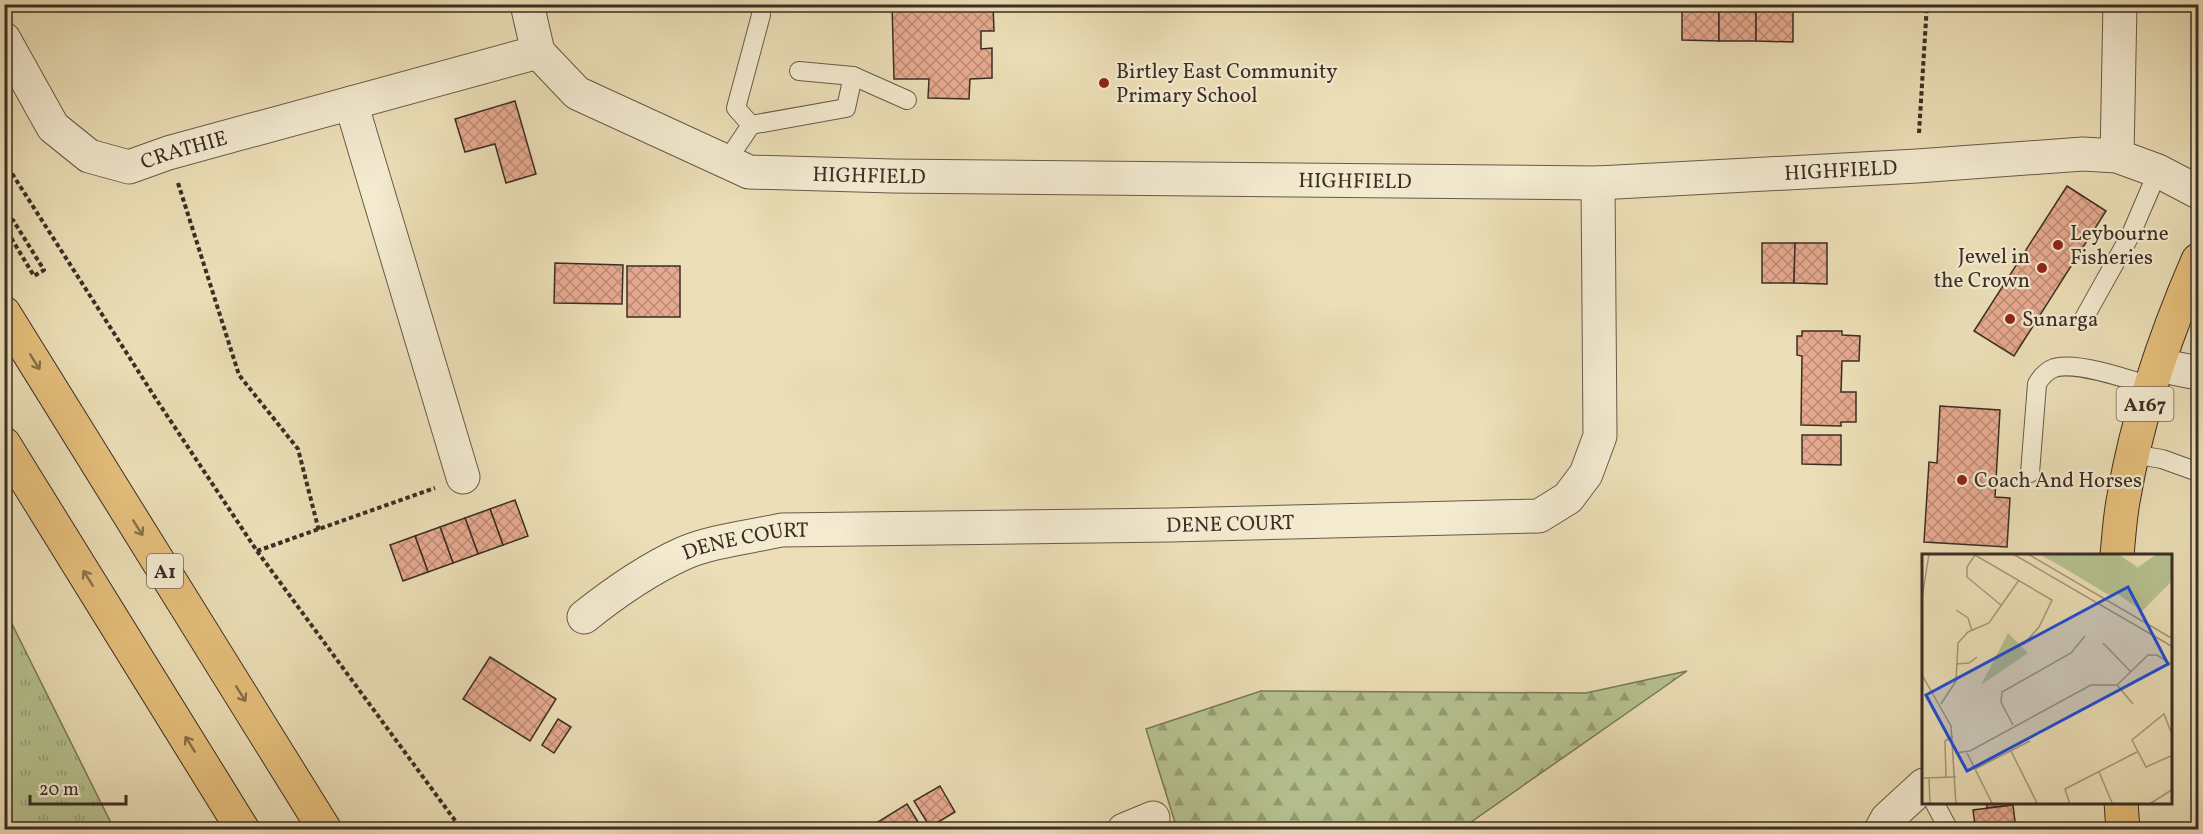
<svg xmlns="http://www.w3.org/2000/svg" width="2203" height="834" font-family="Vollkorn,serif">
<style>
.grass{fill:url(#grass-tufts);stroke:#78785a;stroke-width:1.5}
.forest{fill:url(#forest-firs);stroke:#78785a;stroke-width:1.5}
.building{fill:url(#building-cross-hatch);stroke:#3b2e24;stroke-width:1.5}
.lines{fill:none;stroke-linecap:round;stroke-linejoin:round}
.lane-casing{stroke:#675a49;stroke-width:20}
.street-casing{stroke:#675a49;stroke-width:35}
.primary-casing{stroke:#3b2e24;stroke-width:35}
.highway-casing{stroke:#3b2e24;stroke-width:35}
.path{stroke:#3b2e24;stroke-width:4;stroke-dasharray:4.5 3;stroke-linecap:butt}
.lane{stroke:#f3ead0;stroke-width:18}
.street{stroke:#f3ead0;stroke-width:33}
.primary{stroke:#e6c07c;stroke-width:33}
.highway{stroke:#e6c07c;stroke-width:33}
.oneway{stroke:#88704c}
.poi-dot{fill:#8f2418;stroke:#f3ead0;stroke-width:2}
.labels{text-anchor:middle;stroke-width:4.5;stroke-linejoin:round;paint-order:stroke}
.shield{fill:#f3ead0;stroke:#726658;stroke-width:1.5}
.shield-label{font-size:20px;font-weight:bold;fill:#3b2e24}
.poi-label{font-size:21px;fill:#3b2e24;stroke:#f3ead0;text-anchor:start}
.street-label{font-size:21px;fill:#3b2e24;stroke:#f3ead0}
.inset-road{fill:none;stroke:#a5987c;stroke-width:1.5}
.view{fill:#1d4ed8;fill-opacity:0.15;stroke:#1d4ed8;stroke-width:3}
.inset-edge{fill:none;stroke:#3b2e24;stroke-width:3}
</style>
<defs>
<pattern id="grass-tufts" width="24" height="20" patternUnits="userSpaceOnUse" patternTransform="scale(1.5)"><rect width="24" height="20" fill="#b6c290"/><path d="M3 7l-1-3M5 7V3M7 7l1-3M15 17l-1-3M17 17v-4M19 17l1-3" fill="none" stroke="#959e75"/></pattern>
<pattern id="forest-firs" width="22" height="20" patternUnits="userSpaceOnUse" patternTransform="scale(1.5)"><rect width="22" height="20" fill="#b6c290"/><path d="M5 1l3.5 6h-7zM16 11l3.5 6h-7z" fill="#959e75"/></pattern>
<pattern id="building-cross-hatch" width="8" height="8" patternUnits="userSpaceOnUse" patternTransform="scale(1.5)"><rect width="8" height="8" fill="#e7aa90"/><path d="M0 0l8 8M0 8l8-8" fill="none" stroke="#bc8b75"/></pattern>
</defs>
<rect width="100%" height="100%" fill="#ecdfb7"/>
<filter id="stains"><feTurbulence type="fractalNoise" baseFrequency=".00333" numOctaves="4"/><feColorMatrix values="0 0 0 0 .2 0 0 0 0 .09 0 0 0 0 .02 0 0 0 .5 -.17"/></filter>
<radialGradient id="worn" r=".72"><stop offset=".6" stop-color="#630" stop-opacity="0"/><stop offset="1" stop-color="#630" stop-opacity=".3"/></radialGradient>
<!-- grass -->
<path class="grass" d="M5,610L114,829H5Z"/>
<!-- forest -->
<path class="forest" d="M1687,671L1461,829H1177L1146,729L1261,691L1586,693Z"/>
<!-- building -->
<g class="building">
<path d="M892,4H993L994,31H981V49L992,48V78L970,79L969,99L928,98L929,79H894Z"/>
<path d="M1682,9H1719V41L1682,40Z"/>
<path d="M1719,9L1756,10V41H1719Z"/>
<path d="M1756,10H1793V42L1756,41Z"/>
<path d="M515,101L536,174L506,183L495,144L465,152L455,119Z"/>
<path d="M2067,186L2106,211L2014,356L1974,331Z"/>
<path d="M1762,243H1795L1794,283H1762Z"/>
<path d="M1795,243H1827V284L1794,283Z"/>
<path d="M555,263L623,265L622,304L554,303Z"/>
<rect x="627" y="266" width="53" height="51"/>
<path d="M1802,331H1842V335L1860,336L1859,361H1842L1841,392H1856V422H1841V426L1801,425L1802,356L1797,355V336H1802Z"/>
<path d="M1940,406L2000,410L1995,497L2010,498L2007,547L1924,542L1929,462L1937,463Z"/>
<path d="M1802,435H1841V465L1802,464Z"/>
<path d="M515,500L528,536L503,545L490,509Z"/>
<path d="M490,509L503,545L478,554L465,518Z"/>
<path d="M465,518L478,554L453,563L440,527Z"/>
<path d="M440,527L453,563L428,572L415,536Z"/>
<path d="M415,536L428,572L403,581L390,545Z"/>
<path d="M490,657L556,699L530,741L463,699Z"/>
<path d="M558,719L571,727L554,753L542,745Z"/>
<path d="M940,786L955,812L930,827L914,801Z"/>
<path d="M1987,802H2012L2013,805L1987,808Z"/>
<path d="M907,804L923,830H876L873,825Z"/>
<path d="M2013,805L2016,830H1990L1989,823L1975,825L1973,810Z"/>
</g>
<g class="lines">
<defs>
<g id="lane">
<path d="M799,71L853,76L907,100"/>
<path d="M751,125L736,108L761,15"/>
<path d="M726,162L751,125L846,108L853,76"/>
<path d="M2083,320L2131,234L2158,171"/>
<path d="M2132,454L2162,459L2198,472"/>
<path d="M2030,473L2037,384C2041,377 2046,371 2054,368C2076,361 2128,379 2150,386"/>
<path d="M1934,802L1949,830"/>
</g>
<g id="street">
<path d="M527,4L538,52"/>
<path id="s1" d="M4,39L53,127L89,156L129,167L168,153L538,52"/>
<path id="s2" d="M538,52L577,93L749,172L892,176L1598,183L1917,166L2083,154L2117,156L2158,171L2198,192"/>
<path d="M351,103L463,477"/>
<path d="M2117,156L2120,4"/>
<path d="M2158,365L2198,373"/>
<path id="s3" d="M584,617C614,593 647,570 682,554C711,541 750,537 781,530L1171,525L1539,516L1568,498L1586,474L1600,436L1598,183"/>
<path d="M1124,830L1153,818"/>
<path d="M1881,830L1887,819L1924,785"/>
</g>
<g id="primary">
<path d="M2117,555C2119,535 2120,515 2124,496C2138,414 2165,336 2198,260"/>
<path d="M2121,802L2123,830"/>
</g>
<g id="highway">
<path d="M4,313L325,830"/>
<path d="M4,444L243,830"/>
</g>
</defs>
<!-- lane casing -->
<use href="#lane" class="lane-casing"/>
<!-- street casing -->
<use href="#street" class="street-casing"/>
<!-- primary casing -->
<use href="#primary" class="primary-casing"/>
<!-- highway casing -->
<use href="#highway" class="highway-casing"/>
<!-- path -->
<g class="path">
<path d="M1919,133L1927,4"/>
<path d="M4,161L156,399L257,551L462,830"/>
<path d="M178,183L239,375L298,449L319,531"/>
<path d="M4,224L13,220L44,270L34,276L4,226"/>
<path d="M257,551L435,488"/>
</g>
<!-- lane -->
<use href="#lane" class="lane"/>
<!-- street -->
<use href="#street" class="street"/>
<!-- primary -->
<use href="#primary" class="primary"/>
<!-- highway -->
<use href="#highway" class="highway"/>
</g>
<!-- one-way arrows -->
<defs><path id="oneway-shaft" d="M-6 0H5M1.5-3L5.5 0L1.5 3" fill="none" stroke-width="1.6" stroke-linecap="round" stroke-linejoin="round" transform="scale(1.5)"/></defs>
<g class="oneway">
<use href="#oneway-shaft" transform="translate(35 362) rotate(58)"/>
<use href="#oneway-shaft" transform="translate(138 528) rotate(58)"/>
<use href="#oneway-shaft" transform="translate(88 578) rotate(-122)"/>
<use href="#oneway-shaft" transform="translate(241 694) rotate(58)"/>
<use href="#oneway-shaft" transform="translate(190 744) rotate(-122)"/>
</g>
<!-- markers -->
<g class="poi-dot">
<circle cx="1104" cy="83" r="6"/>
<circle cx="2058" cy="245" r="6"/>
<circle cx="2042" cy="268" r="6"/>
<circle cx="2010" cy="319" r="6"/>
<circle cx="1962" cy="480" r="6"/>
</g>
<g class="labels">
<!-- shield labels -->
<g class="shield">
<rect x="2116.5" y="387" width="57" height="34" rx="4.5"/>
<rect x="147" y="554" width="36" height="34" rx="4.5"/>
</g>
<g class="shield-label">
<text x="2145" y="411">A167</text>
<text x="165" y="578">A1</text>
</g>
<!-- poi labels -->
<g class="poi-label">
<text x="1116" y="78">Birtley East Community<tspan x="1116" dy="24">Primary School</tspan></text>
<text x="2070" y="240">Leybourne<tspan x="2070" dy="24">Fisheries</tspan></text>
<text x="2030" y="263" text-anchor="end">Jewel in<tspan x="2030" dy="24">the Crown</tspan></text>
<text x="2022" y="326">Sunarga</text>
<text x="1974" y="487">Coach And Horses</text>
</g>
<!-- street labels -->
<g class="street-label">
<text dy="7" stroke="none"><textPath href="#s1" startOffset="246">CRATHIE</textPath></text>
<text dy="7" stroke="none"><textPath href="#s2" startOffset="1338">HIGHFIELD</textPath></text>
<text dy="7" stroke="none"><textPath href="#s2" startOffset="366">HIGHFIELD</textPath></text>
<text dy="7" stroke="none"><textPath href="#s2" startOffset="852">HIGHFIELD</textPath></text>
<text dy="7" stroke="none"><textPath href="#s3" startOffset="668">DENE COURT</textPath></text>
<text dy="7" stroke="none"><textPath href="#s3" startOffset="182">DENE COURT</textPath></text>
</g>
</g>
<!-- overview -->
<g transform="translate(1922 554)">
<rect width="250" height="250" fill="#ecdfb7"/>
<path d="M117,0H149L142,14ZM235,0H250V27L220,57L193,38L206,20Z" fill="#b6c290"/>
<path d="M149,0H196L215,13L190,43L142,14ZM86,79L106,99L59,131Z" fill="#b6c290"/>
<path class="inset-road" d="M91,0L251,93M106,0L251,85M0,44L7,0M80,52L45,23V13L53,1L130,46L117,73L101,91M34,56L46,64L50,77M181,89L209,118M34,110L47,109L55,103M0,121L29,172L34,251M195,131L226,101H235L249,110M195,131L211,150M19,150L34,127L36,89L46,78L67,69L97,26M91,171L79,148L80,138L149,99L163,82M251,183L242,160L210,186L224,213L251,201M89,197L116,251M33,199L48,197L169,131H195M45,199L71,251M53,215L108,187M177,218L191,251M24,223L23,187L31,182M0,224L34,223M7,224L8,251M148,251L143,235L215,198M226,251L251,235"/>
<path class="view" d="M206,33L246,110L45,217L4,141Z"/>
<rect width="250" height="250" class="inset-edge"/>
</g>
<!-- margin -->
<rect width="2203" height="834" fill="none" stroke="#ecdfb7" stroke-width="24"/>
<rect x="6" y="6" width="2191" height="822" fill="none" stroke="#3b2e24" stroke-width="3"/>
<rect x="12" y="12" width="2179" height="810" fill="none" stroke="#3b2e24" stroke-width="1.5"/>
<!-- scale -->
<path d="M30 795v9h96v-9" fill="none" stroke="#3b2e24" stroke-width="3"/>
<text x="39" y="795" font-size="18" fill="#3b2e24" stroke="#f3ead0" stroke-width="4.5" paint-order="stroke">20 m</text>
<rect width="100%" height="100%" filter="url(#stains)"/>
<rect width="100%" height="100%" fill="url(#worn)"/>
</svg>
